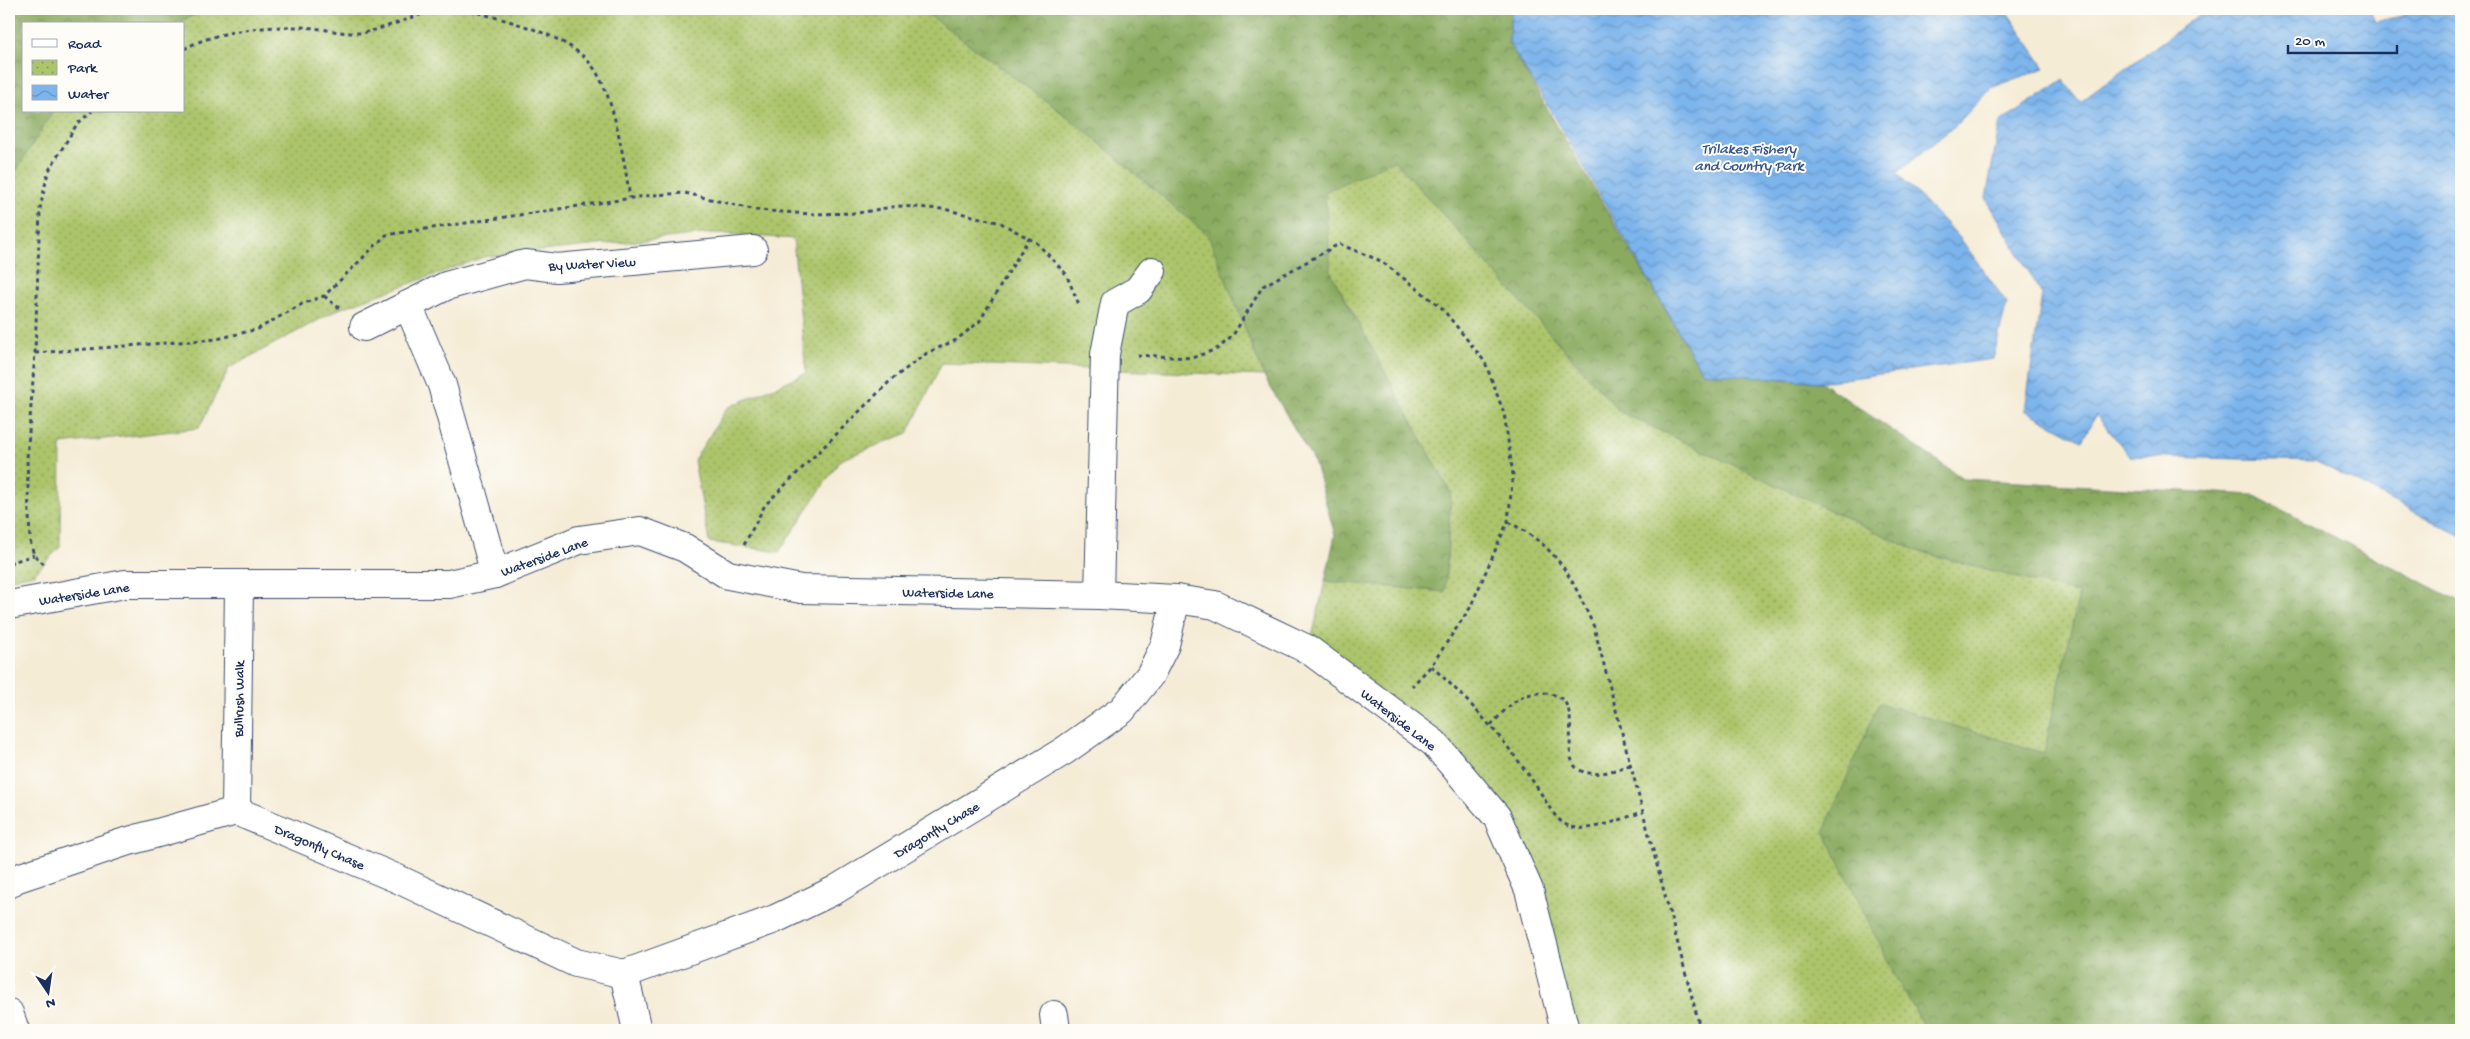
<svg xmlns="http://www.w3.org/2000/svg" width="2470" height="1039" font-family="'Gochi Hand',sans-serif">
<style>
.forest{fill:url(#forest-crowns);stroke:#526c5e}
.park{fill:url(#park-dots);stroke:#647a64}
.water{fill:url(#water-waves);stroke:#4c72a5}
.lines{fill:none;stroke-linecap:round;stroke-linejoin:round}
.minor-casing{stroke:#3c4b70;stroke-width:30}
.path{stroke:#3c4b70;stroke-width:3;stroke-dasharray:4 4;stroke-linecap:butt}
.minor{stroke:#fff;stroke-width:28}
.labels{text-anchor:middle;stroke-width:4;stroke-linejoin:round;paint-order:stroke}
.street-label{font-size:14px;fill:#1b2f5e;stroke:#fdfcf7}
.water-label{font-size:15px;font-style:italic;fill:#385789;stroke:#fdfcf7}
</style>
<defs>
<pattern id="forest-crowns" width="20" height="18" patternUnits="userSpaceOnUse" patternTransform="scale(1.25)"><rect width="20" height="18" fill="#89aa5e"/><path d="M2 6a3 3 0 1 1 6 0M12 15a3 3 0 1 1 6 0" fill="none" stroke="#6f8b51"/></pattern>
<pattern id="park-dots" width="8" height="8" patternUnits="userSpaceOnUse" patternTransform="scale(1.25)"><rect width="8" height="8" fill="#acc56a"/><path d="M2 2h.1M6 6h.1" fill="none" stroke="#8ba05a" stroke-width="1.8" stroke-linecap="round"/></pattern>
<pattern id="water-waves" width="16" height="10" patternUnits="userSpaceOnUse" patternTransform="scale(1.25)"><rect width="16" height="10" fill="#7cb4ec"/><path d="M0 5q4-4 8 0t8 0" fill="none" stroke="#6593c2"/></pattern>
</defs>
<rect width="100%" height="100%" fill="#fdfcf7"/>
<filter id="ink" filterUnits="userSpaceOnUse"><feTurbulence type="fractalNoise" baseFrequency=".02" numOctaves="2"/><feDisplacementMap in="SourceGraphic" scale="10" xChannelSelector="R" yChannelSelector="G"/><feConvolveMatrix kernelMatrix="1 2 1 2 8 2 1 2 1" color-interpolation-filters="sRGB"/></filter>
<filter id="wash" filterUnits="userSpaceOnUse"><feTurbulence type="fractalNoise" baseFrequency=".0096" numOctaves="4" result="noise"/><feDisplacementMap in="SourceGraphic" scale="20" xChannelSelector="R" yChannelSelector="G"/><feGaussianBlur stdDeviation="1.12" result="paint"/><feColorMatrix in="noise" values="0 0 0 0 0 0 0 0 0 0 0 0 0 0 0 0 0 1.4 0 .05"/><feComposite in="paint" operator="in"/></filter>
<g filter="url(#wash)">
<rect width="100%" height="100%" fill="#f5ecd6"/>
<!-- forest -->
<g class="forest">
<path d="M9,9H209L173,24H24V111H53L9,182Z"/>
<path d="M921,9H1511L1509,44L1702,372L1821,382L1964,479L2253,495L2461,602V1030H1927L1898,982L1824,831L1879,702L2044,753L2079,594L1917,551L1620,412L1394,160L1331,273L1451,493L1445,592L1325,581L1335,535L1315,464L1264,376L1208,235L1073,121Z"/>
</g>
<!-- park -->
<g class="park">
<path d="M209,9H921L1073,121L1208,235L1264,376L942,363L908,433L840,460L779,552L709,542L694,460L727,408L806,373L793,239L713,233L484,257L339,309L229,368L199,428L61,444L60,547L34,574L9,579V182L53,111H184V24H173Z"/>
<path d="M1394,160L1620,412L1917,551L2079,594L2044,753L1879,703L1824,831L1898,982L1927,1030H1565L1497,817L1309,650L1325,581L1445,592L1451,493L1331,273L1325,192Z"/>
</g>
<!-- water -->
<g class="water">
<path d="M1511,9H2005L2045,68L1991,88L1957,124L1897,173L1960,238L2007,303L1993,359L1821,382L1702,372L1555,117L1509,44Z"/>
<path d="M2207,9H2370L2375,22L2405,15L2404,9H2461V536L2315,461L2130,456L2096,415L2082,441L2025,410L2042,294L1986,198L2000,122L2063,80L2080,102Z"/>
</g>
</g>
<g filter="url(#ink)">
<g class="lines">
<defs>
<g id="minor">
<path d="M408,305L442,385L495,574"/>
<path d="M364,327L446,286L525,264L557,268L753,250"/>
<path d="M1099,595L1105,354L1115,303L1138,290L1152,271"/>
<path d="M9,605L125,584H449L495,574L579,540L640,531L685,548L728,575L801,589L1099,595L1176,599L1215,605L1309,650L1434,743L1497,817L1529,890L1565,1030"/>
<path d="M236,811L239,586"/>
<path d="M9,884L15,879L122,843L236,811L398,879L576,963L624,974L775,919L835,890L1064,751L1122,710L1150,675L1165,645L1176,599"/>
<path d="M624,974L637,1030"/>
<path d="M9,1013L15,1030"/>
<path d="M1054,1015L1056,1030"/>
</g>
</defs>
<!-- minor casing -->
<use href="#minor" class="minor-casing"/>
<!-- path -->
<g class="path">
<path d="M463,9C501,19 559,31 588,61C614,88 624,161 630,198"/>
<path d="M184,49C216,31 262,26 299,27C320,27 339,34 360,33C379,31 417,15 437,9"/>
<path d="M324,296L339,308"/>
<path d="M35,353L217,339L258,329L302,304L324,296L386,235L652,195L685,193L756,210L810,214L858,213L897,206L944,209L1001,223L1037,243L1066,274L1080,307"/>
<path d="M1137,355L1192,358L1217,349L1232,337L1263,286L1339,244L1381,261L1441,307L1485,362L1504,413L1513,475L1508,521L1470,608L1431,666L1412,686"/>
<path d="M1508,522C1558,546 1572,578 1594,627L1698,1020V1030"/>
<path d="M744,545L765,505L891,380L927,353L956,340L979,322L1029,238"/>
<path d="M9,563L34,555"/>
<path d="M44,564L34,555L30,541L27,459L35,353L40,209L48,172L77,124L92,111"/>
<path d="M1431,666C1474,705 1508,743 1540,792C1548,804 1555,821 1569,826C1590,834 1622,818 1643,812"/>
<path d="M1491,725C1506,709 1520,691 1545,693C1590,697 1557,755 1578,769C1593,779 1615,770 1630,765"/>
</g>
<!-- minor -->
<use href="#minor" class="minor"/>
</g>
</g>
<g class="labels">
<!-- street labels -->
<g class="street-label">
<text transform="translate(592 263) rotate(-3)" y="5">By Water View</text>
<text transform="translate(544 556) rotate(-20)" y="5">Waterside Lane</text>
<text transform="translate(948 592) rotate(1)" y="5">Waterside Lane</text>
<text transform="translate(84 593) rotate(-9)" y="5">Waterside Lane</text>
<text transform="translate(238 699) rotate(-89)" y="5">Bullrush Walk</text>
<text transform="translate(1399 719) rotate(38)" y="5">Waterside Lane</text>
<text transform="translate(936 829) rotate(-31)" y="5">Dragonfly Chase</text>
<text transform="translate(320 846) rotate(23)" y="5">Dragonfly Chase</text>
</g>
<!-- water labels -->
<g class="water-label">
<text x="1749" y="153">Trilakes Fishery<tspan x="1749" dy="17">and Country Park</tspan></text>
</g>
</g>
<!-- margin -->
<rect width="2470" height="1039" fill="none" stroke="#fdfcf7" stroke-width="30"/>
<!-- legend -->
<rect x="22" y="22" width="162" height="90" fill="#fdfcf7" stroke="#a3aaba"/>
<rect x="32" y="39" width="25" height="8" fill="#ffffff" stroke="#a3aaba"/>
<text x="68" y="48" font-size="15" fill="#1b2f5e">Road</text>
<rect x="32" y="60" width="25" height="15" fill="url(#park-dots)" stroke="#a3aaba"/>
<text x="68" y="72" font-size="15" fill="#1b2f5e">Park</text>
<rect x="32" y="85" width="25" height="15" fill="url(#water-waves)" stroke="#a3aaba"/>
<text x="68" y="98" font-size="15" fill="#1b2f5e">Water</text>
<!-- north arrow -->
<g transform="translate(48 992) rotate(167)" stroke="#fdfcf7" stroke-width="4" paint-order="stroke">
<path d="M0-4L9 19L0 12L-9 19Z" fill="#1b2f5e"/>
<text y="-8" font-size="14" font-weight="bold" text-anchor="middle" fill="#1b2f5e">N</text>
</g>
<!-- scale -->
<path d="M2288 45v8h109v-8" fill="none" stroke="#1b2f5e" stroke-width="2.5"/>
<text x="2295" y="45" font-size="15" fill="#1b2f5e" stroke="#fdfcf7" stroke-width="4" paint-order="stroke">20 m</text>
</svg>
